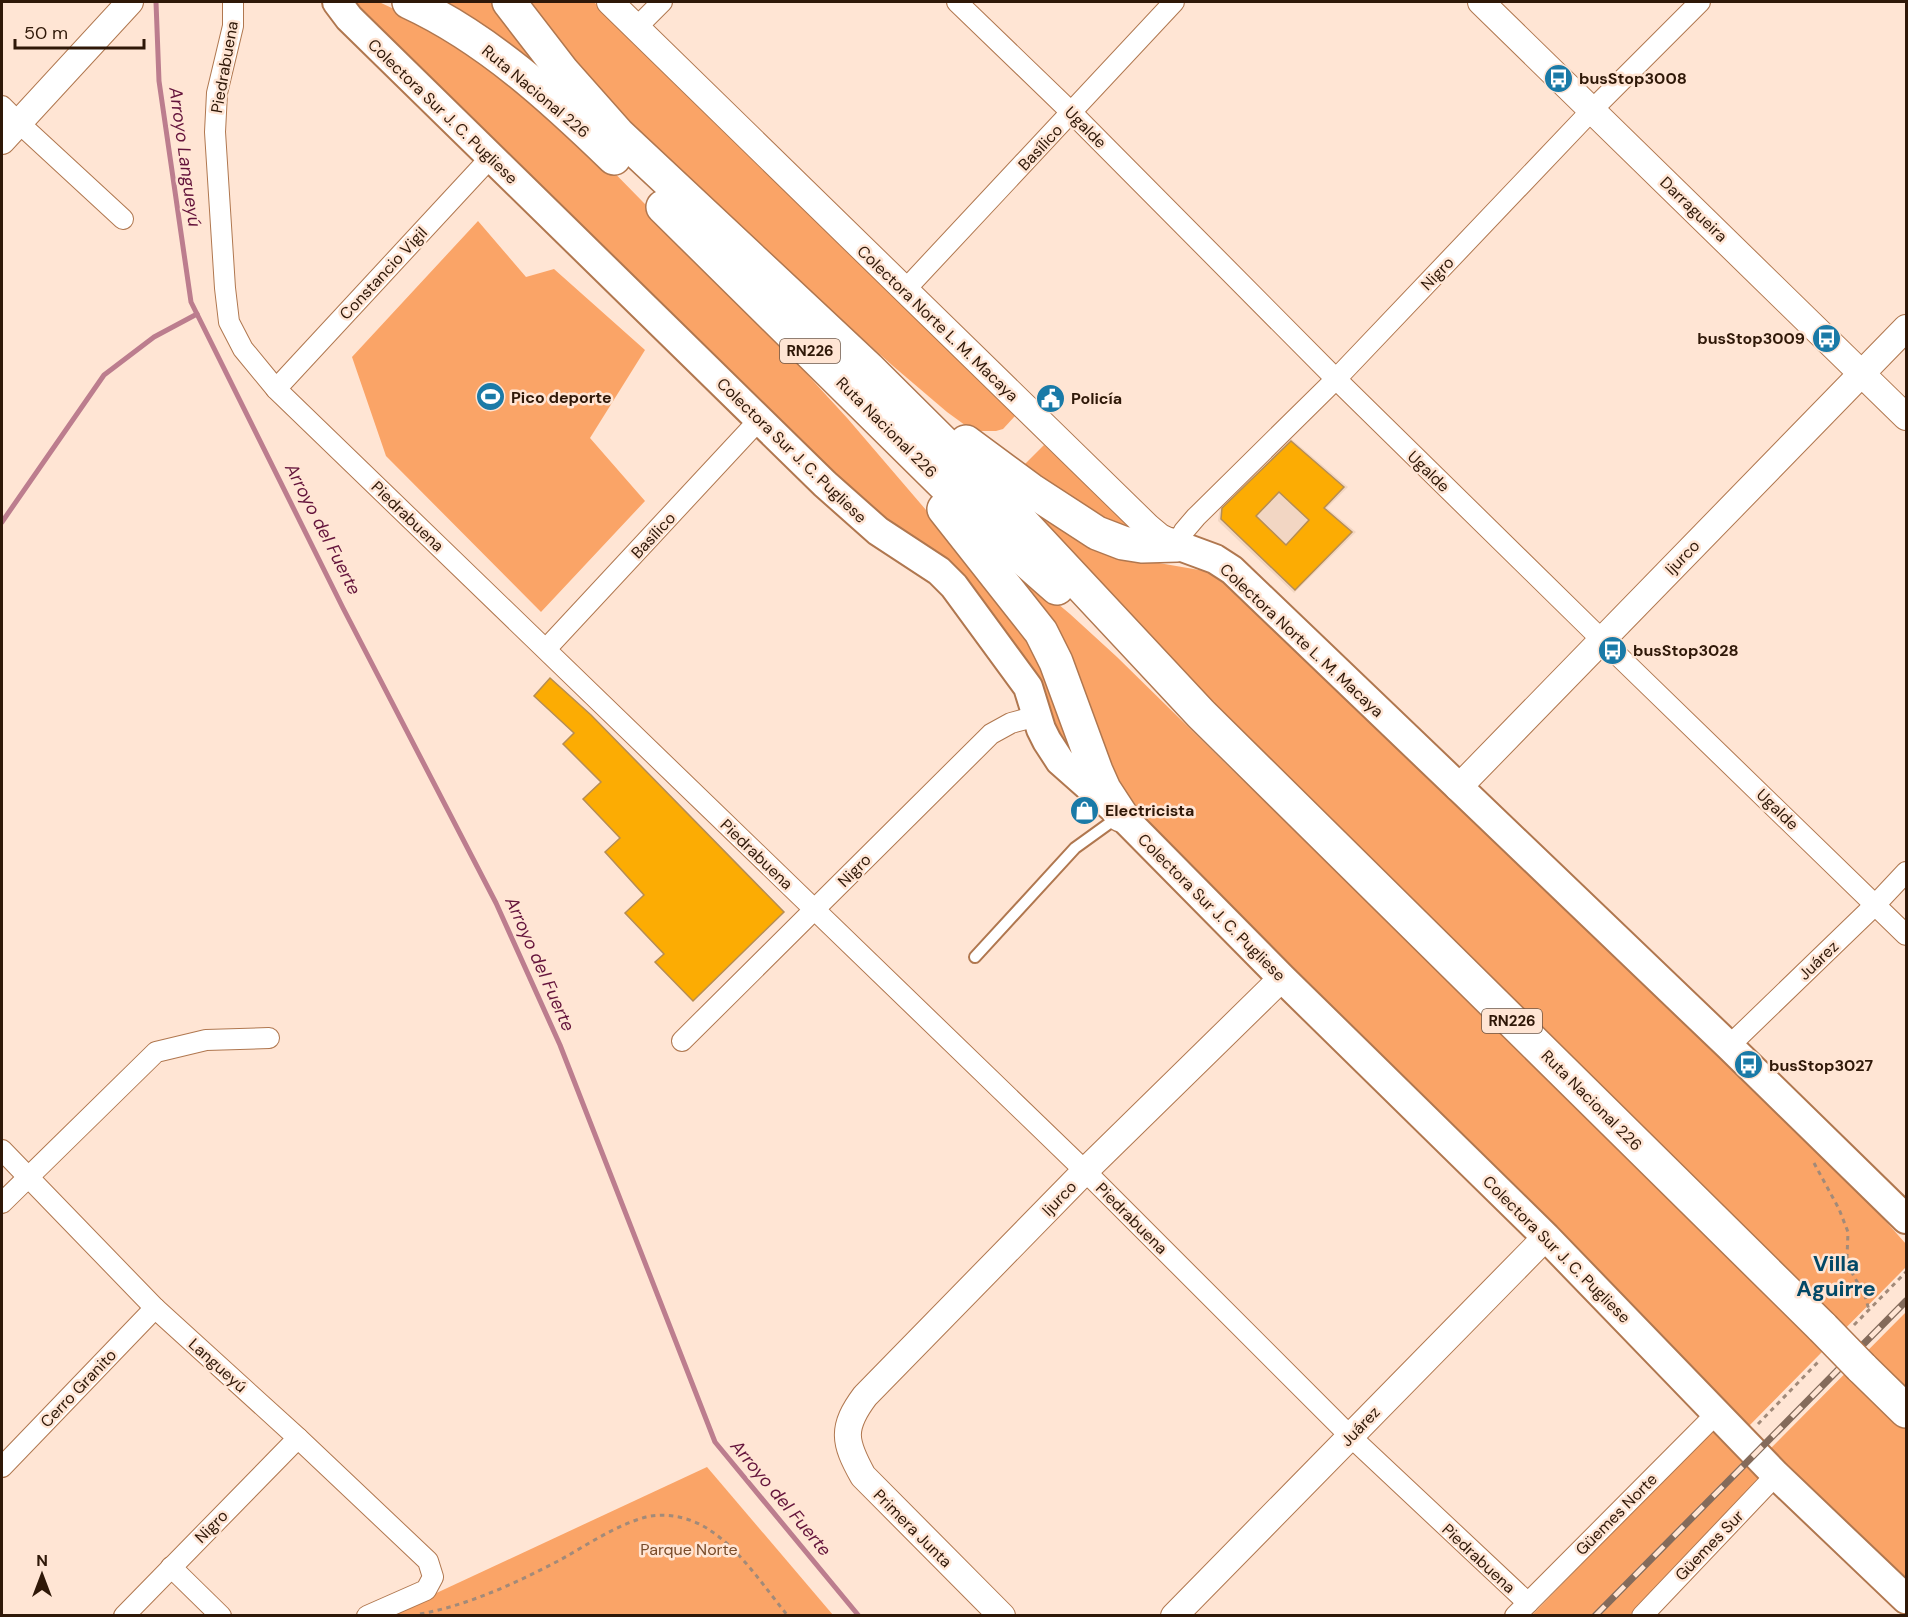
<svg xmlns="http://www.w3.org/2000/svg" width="1908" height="1617" font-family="'DM Sans',sans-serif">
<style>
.built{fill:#f2d6c3}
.green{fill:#faa467}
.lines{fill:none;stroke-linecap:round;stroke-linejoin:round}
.stream{stroke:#bc7d8e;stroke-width:5}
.building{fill:#fcac03;stroke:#b68d53;stroke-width:1.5;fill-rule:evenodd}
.service-casing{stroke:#b0774f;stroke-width:14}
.minor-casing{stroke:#b0774f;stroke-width:22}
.tertiary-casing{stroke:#b0774f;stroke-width:28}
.secondary-casing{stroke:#b0774f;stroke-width:32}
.trunk-casing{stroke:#b0774f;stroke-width:36}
.path{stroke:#a28a79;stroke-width:3;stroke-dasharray:4.5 4.5;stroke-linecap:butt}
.service{stroke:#fff;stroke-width:10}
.minor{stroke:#fff;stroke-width:20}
.tertiary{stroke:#fff;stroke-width:26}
.secondary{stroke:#fff;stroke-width:28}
.trunk{stroke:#fff;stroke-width:33}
.rail-casing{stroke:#846b5b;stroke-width:7}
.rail{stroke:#ffe5d4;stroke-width:4.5;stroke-dasharray:14;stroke-linecap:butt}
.trunk-bridge-casing{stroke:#b0774f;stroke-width:36;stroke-linecap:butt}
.trunk-bridge{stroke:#fff;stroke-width:33}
.labels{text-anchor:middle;stroke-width:5;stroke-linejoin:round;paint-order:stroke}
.shield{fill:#ffe5d4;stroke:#6d5645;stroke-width:1.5}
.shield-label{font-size:15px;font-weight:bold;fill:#2f1808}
.street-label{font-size:16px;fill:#2f1808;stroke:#ffe5d4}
.poi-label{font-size:16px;font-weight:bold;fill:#2f1808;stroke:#ffe5d4;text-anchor:start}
.park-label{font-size:16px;fill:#794b29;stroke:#ffe5d4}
.water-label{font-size:18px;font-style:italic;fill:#64133b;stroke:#ffe5d4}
.district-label{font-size:22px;font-weight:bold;fill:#034967;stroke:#ffe5d4}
</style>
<rect width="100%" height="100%" fill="#ffe5d4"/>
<!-- built -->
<path class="built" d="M1289,437L1348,487L1327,508L1356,532L1294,593L1218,521L1220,507Z"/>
<!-- green -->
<g class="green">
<path d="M349,2H379L424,23L460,43L593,151L739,300L848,419L1016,615L1025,628L1080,756L1061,747L1047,704L877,519Z"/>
<path d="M422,2H499L607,142Z"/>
<path d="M528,2H594L1015,416L1003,429L996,431H980L969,428L947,412L893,366L740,229L638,131L595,86Z"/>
<path d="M478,221L526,277L554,269L645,350L590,438L645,501L541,612L386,456L352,357Z"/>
<path d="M1044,445L1135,530L1132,536L1020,469Z"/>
<path d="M979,464L1153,562L1211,572L1232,587L1858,1190L1906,1244V1267L1746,1429L1142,824L979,538L1070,614L1117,657L1749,1277Z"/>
<path d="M1906,1312V1392L1852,1375L1906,1430V1586L1770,1449Z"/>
<path d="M1717,1430L1762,1467L1759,1484L1630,1615L1531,1616L1706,1436Z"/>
<path d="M707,1467L833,1615L387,1616Z"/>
</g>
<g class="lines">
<!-- stream -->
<g class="stream">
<path d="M156,2L159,81L191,302L343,608L496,903L560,1045L715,1442L859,1616"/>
<path d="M2,522L104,375L154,337L197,314"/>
</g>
</g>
<!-- building -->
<g class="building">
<path d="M1291,441L1344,487L1324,508L1352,532L1295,590L1221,519L1222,508ZM1279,492L1309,520L1286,545L1256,516Z"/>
<path d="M550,678L591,715L784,912L693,1001L655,962L664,954L625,913L644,895L605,852L620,838L583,799L601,782L563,744L574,733L534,696Z"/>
</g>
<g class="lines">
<defs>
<path id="service" d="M975,957L1075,848L1118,817"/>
<g id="minor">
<path d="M233,2V26L217,93L215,132L225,288L229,322L243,349L276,389L1085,1171L1350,1436L1528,1603"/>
<path d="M957,2L1072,113L1336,379L1601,639L1906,935"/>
<path d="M636,28L662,2"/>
<path d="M2,106L19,123L123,219"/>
<path d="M904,291L1174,2"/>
<path d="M276,389L491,157"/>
<path d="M1177,545L1184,531L1196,517L1336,379L1592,110L1700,2"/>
<path d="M546,649L759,420"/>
<path d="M682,1041L991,734L1011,723L1037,716"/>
<path d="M1729,1046L1876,904L1906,872"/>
<path d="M2,1150L155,1308L298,1438L428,1561L433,1577L426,1590L367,1616"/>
<path d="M2,1203L156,1052L206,1040L269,1038"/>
<path d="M2,1467L155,1308"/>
<path d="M171,1567L221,1616"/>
<path d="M124,1616L298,1438"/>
<path d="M1515,1616L1717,1413"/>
<path d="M1642,1616L1776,1475"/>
</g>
<g id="tertiary">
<path d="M610,2L1148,527L1160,537L1177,545"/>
<path d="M1481,2L1906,417"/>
<path d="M2,141L130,2"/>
<path d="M1458,788L1906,328"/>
<path d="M1002,1616L863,1476C844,1442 841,1428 865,1396L1085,1171L1282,978"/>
<path d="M1174,1616L1546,1237"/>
</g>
<g id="secondary">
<path d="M337,2L349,18L825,484L878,531L939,571L954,586L1028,687L1041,729L1047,741L1060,761L1121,815L1282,978L1546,1237L1776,1475L1906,1599"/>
<path d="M1177,545L1215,559L1232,570L1729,1046L1906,1219"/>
</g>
<g id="trunk">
<path d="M409,2C487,38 553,99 614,158"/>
<path d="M509,2L563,72L618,134L868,368L1002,501L1201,714L1823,1328"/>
<path d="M663,207L983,523L1057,588"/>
<path d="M966,442L1031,490L1097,533L1123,543L1142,546L1177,545"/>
<path d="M944,509L1041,632L1056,662L1096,771L1104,789L1121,815"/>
<path d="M1861,1367L1906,1411"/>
</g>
</defs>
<!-- service casing -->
<use href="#service" class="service-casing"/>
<!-- minor casing -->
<use href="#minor" class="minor-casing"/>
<!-- tertiary casing -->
<use href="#tertiary" class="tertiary-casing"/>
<!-- secondary casing -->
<use href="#secondary" class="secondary-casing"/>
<!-- trunk casing -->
<use href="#trunk" class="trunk-casing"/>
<!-- path -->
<g class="path">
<path d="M1814,1163L1839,1209L1848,1232L1847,1257L1850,1269L1865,1296L1869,1310"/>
<path d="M1854,1325L1906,1272"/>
<path d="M1758,1424L1820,1360"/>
<path d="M420,1614C469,1605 516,1583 560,1560C587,1545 616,1525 646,1517C668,1512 693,1518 711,1531C741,1551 765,1588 788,1616"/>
</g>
<!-- service -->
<use href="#service" class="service"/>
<!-- minor -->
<use href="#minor" class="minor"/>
<!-- tertiary -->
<use href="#tertiary" class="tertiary"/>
<!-- secondary -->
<use href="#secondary" class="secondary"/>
<!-- trunk -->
<use href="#trunk" class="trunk"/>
<defs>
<path id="rail" d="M1595,1616L1906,1301"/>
</defs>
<!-- rail casing -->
<use href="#rail" class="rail-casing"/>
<!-- rail -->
<use href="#rail" class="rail"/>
<defs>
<path id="trunk-bridge" d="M1823,1328L1861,1367"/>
</defs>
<!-- trunk-bridge casing -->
<use href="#trunk-bridge" class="trunk-bridge-casing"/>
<!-- trunk-bridge -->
<use href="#trunk-bridge" class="trunk-bridge"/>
</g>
<!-- icons -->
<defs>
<symbol id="bus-disc" viewBox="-11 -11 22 22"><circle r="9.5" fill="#1a7aa7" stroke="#ffe5d4"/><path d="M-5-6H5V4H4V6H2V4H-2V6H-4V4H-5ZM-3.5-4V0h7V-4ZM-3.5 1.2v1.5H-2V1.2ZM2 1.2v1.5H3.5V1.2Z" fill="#fff"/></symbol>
<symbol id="stadium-disc" viewBox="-11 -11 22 22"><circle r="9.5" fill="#1a7aa7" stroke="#ffe5d4"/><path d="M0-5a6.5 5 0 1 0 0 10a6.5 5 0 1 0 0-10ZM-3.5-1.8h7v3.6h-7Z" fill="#fff"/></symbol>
<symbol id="civic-disc" viewBox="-11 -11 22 22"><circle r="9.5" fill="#1a7aa7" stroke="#ffe5d4"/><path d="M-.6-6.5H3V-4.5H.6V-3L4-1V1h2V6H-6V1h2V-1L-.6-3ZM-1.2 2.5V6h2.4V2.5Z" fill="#fff"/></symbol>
<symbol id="shop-disc" viewBox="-11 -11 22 22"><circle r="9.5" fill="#1a7aa7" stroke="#ffe5d4"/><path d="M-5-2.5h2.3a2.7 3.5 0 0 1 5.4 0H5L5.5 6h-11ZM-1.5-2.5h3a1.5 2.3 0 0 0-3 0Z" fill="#fff"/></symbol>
</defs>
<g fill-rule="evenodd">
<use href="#bus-disc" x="1542" y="62" width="33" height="33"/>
<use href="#bus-disc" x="1810" y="322" width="33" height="33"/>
<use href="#stadium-disc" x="474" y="380" width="33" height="33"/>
<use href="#civic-disc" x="1034" y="382" width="33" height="33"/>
<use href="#bus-disc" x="1596" y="634" width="33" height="33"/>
<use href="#shop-disc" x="1068" y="794" width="33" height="33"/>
<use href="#bus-disc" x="1732" y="1048" width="33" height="33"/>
</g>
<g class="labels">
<!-- shield labels -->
<g class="shield">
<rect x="780" y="339" width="60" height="24" rx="4.5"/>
<rect x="1482" y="1009" width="60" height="24" rx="4.5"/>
</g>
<g class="shield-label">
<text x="810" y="356">RN226</text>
<text x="1512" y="1026">RN226</text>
</g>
<!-- street labels -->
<g class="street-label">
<text transform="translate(224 67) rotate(-80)" y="6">Piedrabuena</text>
<text transform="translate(536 91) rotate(40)" y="6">Ruta Nacional 226</text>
<text transform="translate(443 111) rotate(44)" y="6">Colectora Sur J. C. Pugliese</text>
<text transform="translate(1086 127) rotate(45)" y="6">Ugalde</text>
<text transform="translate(1040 147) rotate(-47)" y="6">Basílico</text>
<text transform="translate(1694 209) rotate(44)" y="6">Darragueira</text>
<text transform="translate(383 273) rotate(-47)" y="6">Constancio Vigil</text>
<text transform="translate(1437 273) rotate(-46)" y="6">Nigro</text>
<text transform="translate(938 323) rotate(44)" y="6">Colectora Norte L. M. Macaya</text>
<text transform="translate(887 427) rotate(45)" y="6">Ruta Nacional 226</text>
<text transform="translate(792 450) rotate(44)" y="6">Colectora Sur J. C. Pugliese</text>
<text transform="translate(1429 471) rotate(44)" y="6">Ugalde</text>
<text transform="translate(408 516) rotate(44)" y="6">Piedrabuena</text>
<text transform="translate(653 535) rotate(-47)" y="6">Basílico</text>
<text transform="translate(1682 557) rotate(-46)" y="6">Ijurco</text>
<text transform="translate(1302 640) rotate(43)" y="6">Colectora Norte L. M. Macaya</text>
<text transform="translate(1778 809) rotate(44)" y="6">Ugalde</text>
<text transform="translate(757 854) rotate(44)" y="6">Piedrabuena</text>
<text transform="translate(854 870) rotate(-45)" y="6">Nigro</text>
<text transform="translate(1212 907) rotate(45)" y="6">Colectora Sur J. C. Pugliese</text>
<text transform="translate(1818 960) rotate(-44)" y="6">Juárez</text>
<text transform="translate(1592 1100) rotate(45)" y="6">Ruta Nacional 226</text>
<text transform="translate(1059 1198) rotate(-46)" y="6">Ijurco</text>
<text transform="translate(1132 1218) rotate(45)" y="6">Piedrabuena</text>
<text transform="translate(1557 1249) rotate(45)" y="6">Colectora Sur J. C. Pugliese</text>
<text transform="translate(218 1365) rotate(42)" y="6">Langueyú</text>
<text transform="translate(78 1388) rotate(-46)" y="6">Cerro Granito</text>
<text transform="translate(1360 1426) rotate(-46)" y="6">Juárez</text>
<text transform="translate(1616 1514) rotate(-45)" y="6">Güemes Norte</text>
<text transform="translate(211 1526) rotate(-45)" y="6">Nigro</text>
<text transform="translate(913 1528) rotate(45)" y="6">Primera Junta</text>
<text transform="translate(1709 1545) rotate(-46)" y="6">Güemes Sur</text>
<text transform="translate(1479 1558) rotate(43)" y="6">Piedrabuena</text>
</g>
<!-- poi labels -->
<g class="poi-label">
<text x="1579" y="84">busStop3008</text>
<text x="1805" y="344" text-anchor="end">busStop3009</text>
<text x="511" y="403">Pico deporte</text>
<text x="1071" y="404">Policía</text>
<text x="1633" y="656">busStop3028</text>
<text x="1105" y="816">Electricista</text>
<text x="1769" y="1071">busStop3027</text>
</g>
<!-- park labels -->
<g class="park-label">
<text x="689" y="1555">Parque Norte</text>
</g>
<!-- water labels -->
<g class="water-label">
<text transform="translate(185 157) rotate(82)" y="6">Arroyo Langueyú</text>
<text transform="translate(323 529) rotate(63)" y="6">Arroyo del Fuerte</text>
<text transform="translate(540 964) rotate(66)" y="6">Arroyo del Fuerte</text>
<text transform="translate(781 1498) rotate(50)" y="6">Arroyo del Fuerte</text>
</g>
<!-- district labels -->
<g class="district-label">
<text x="1836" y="1271">Villa<tspan x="1836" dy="25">Aguirre</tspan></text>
</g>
</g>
<!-- border -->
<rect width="1908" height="1617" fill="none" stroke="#2f1808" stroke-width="6"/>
<!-- north arrow -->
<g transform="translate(42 1575)" stroke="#ffe5d4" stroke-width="4.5" paint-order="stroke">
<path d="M0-4.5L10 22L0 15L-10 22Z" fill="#2f1808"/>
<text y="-9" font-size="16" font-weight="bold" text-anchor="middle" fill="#2f1808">N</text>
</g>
<!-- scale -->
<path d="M15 39v9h129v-9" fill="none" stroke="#2f1808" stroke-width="3"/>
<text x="24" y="39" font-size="18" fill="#2f1808" stroke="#ffe5d4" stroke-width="4.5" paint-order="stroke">50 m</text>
</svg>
